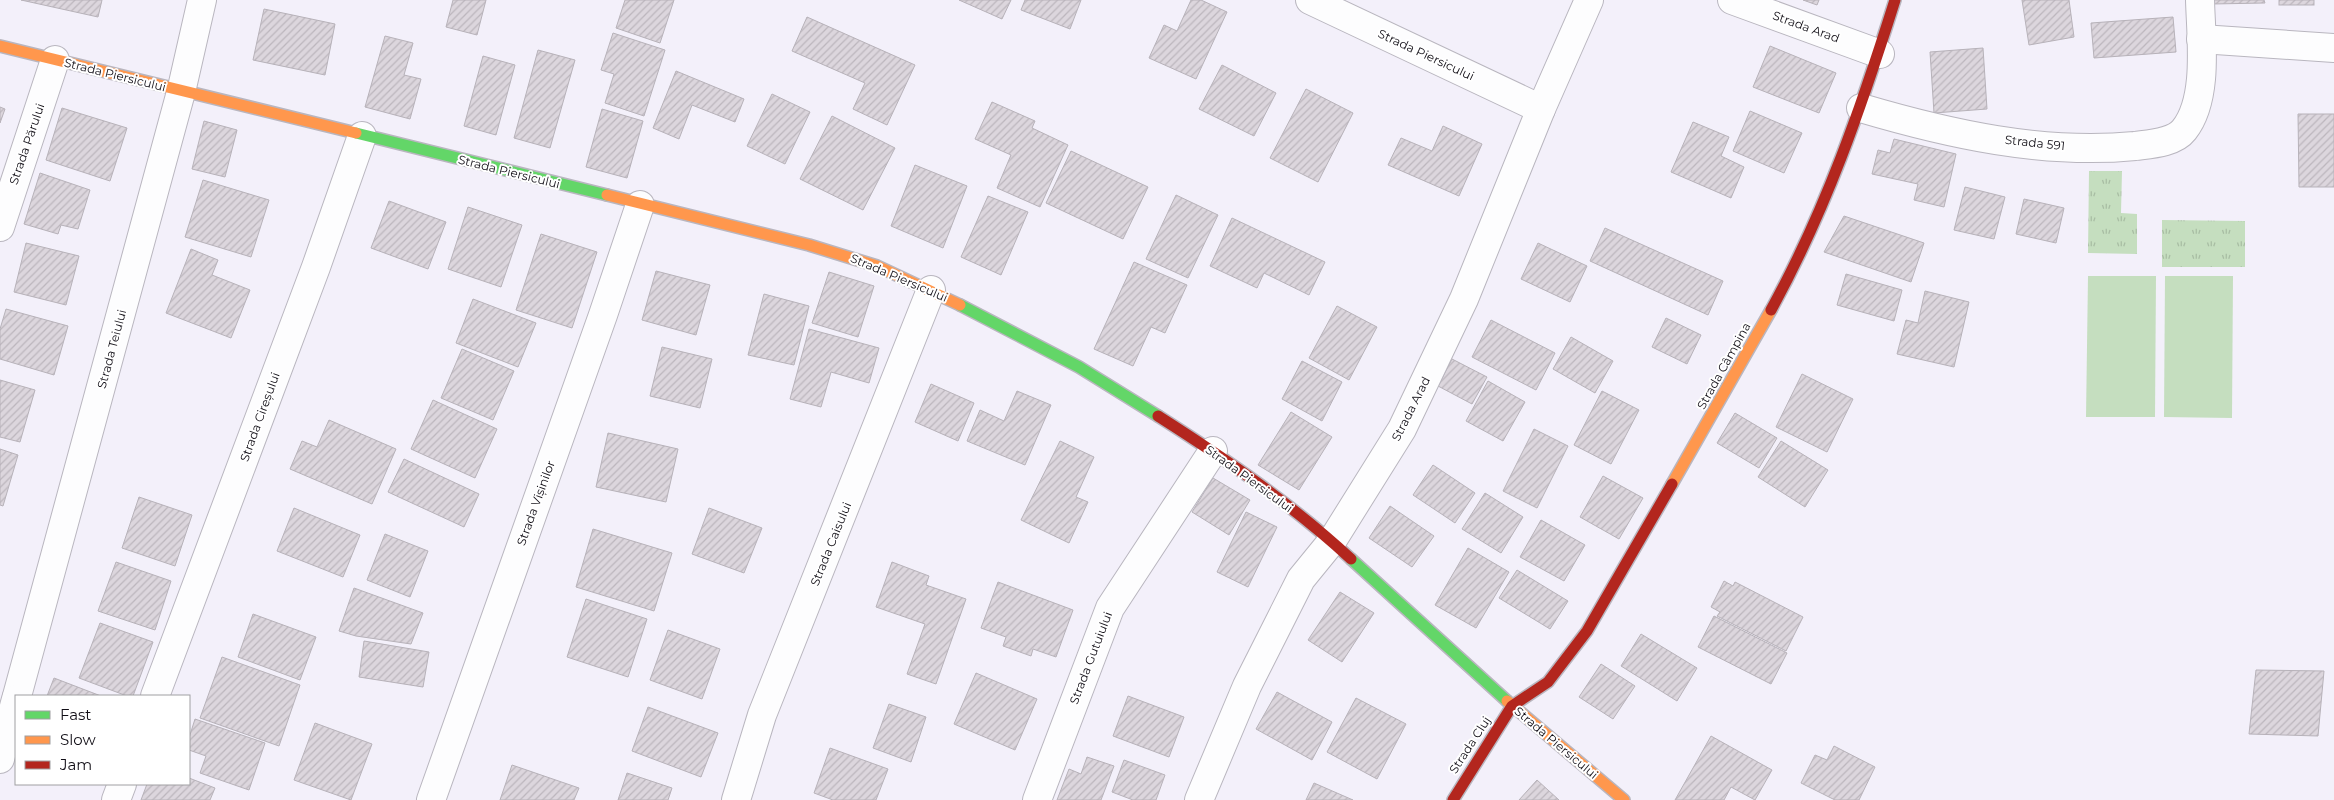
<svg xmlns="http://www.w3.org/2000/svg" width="2334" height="800" font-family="Montserrat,sans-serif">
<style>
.park{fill:url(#park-tufts)}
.garden{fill:#c5debf}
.building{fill:url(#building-hatch);stroke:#b7b2b9}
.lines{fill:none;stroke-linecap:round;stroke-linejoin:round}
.street-casing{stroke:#b9b6bf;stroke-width:30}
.fast-casing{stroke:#b9b6bf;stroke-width:14}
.slow-casing{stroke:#b9b6bf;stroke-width:14}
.jam-casing{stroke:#b9b6bf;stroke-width:14}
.street{stroke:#fdfdfe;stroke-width:28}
.fast{stroke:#63d668;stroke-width:11}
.slow{stroke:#ff974d;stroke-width:11}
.jam{stroke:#b3261e;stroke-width:11}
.labels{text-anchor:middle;stroke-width:4;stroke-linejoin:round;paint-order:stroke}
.street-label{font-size:12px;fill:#110e16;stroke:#fff}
</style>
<defs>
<pattern id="park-tufts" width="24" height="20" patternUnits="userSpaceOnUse" patternTransform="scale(1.25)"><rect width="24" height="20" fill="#c5debf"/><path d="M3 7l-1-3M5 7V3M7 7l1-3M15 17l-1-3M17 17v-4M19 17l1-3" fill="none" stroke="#a8bda3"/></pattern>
<pattern id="building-hatch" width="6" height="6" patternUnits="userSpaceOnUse" patternTransform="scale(1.25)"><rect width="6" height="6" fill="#dcd6dd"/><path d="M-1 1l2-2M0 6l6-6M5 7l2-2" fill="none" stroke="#bcb6bd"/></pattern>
</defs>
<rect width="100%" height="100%" fill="#f3f0fa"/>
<!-- park -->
<g class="park">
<path d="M2089,171H2122L2121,213L2137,214V254L2088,253Z"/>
<path d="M2162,220L2245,221V267H2162Z"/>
</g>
<!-- garden -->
<g class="garden">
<path d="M2088,276H2156L2155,417H2086Z"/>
<path d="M2165,276H2233L2232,418L2164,417Z"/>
</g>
<!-- building -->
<g class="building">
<path d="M21,0H102L98,17Z"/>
<path d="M453,0H486L477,35L446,27Z"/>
<path d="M625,0H674L660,43L616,28Z"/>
<path d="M959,0H1011L1002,19Z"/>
<path d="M1025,0H1081L1070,29L1021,10Z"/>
<path d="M1191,0H1201L1227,12L1196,79L1149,58L1164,25L1177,31Z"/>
<path d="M1803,0H1819L1817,5Z"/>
<path d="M2022,0H2069L2074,37L2029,45Z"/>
<path d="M2212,0H2264L2265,3L2212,4Z"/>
<rect x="2279" y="0" width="35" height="5"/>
<path d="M264,9L335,24L325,75L253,60Z"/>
<path d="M807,17L915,65L887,125L853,109L865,83L792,51Z"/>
<path d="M2173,17L2176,52L2094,58L2091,23Z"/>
<path d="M613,33L665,50L644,116L605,103L614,74L601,70Z"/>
<path d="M385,36L413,43L404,75L421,79L410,119L365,107Z"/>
<path d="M1770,46L1836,73L1819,113L1753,87Z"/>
<path d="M1983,48L1987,109L1934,113L1930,52Z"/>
<path d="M538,50L575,60L550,148L514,138Z"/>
<path d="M483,56L515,65L496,135L464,126Z"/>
<path d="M1222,65L1276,93L1254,136L1199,109Z"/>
<path d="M676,71L744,99L735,122L692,105L679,139L653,128Z"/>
<path d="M1306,89L1353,113L1318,182L1270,158Z"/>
<path d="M772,94L810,112L785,164L747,146Z"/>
<path d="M992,102L1035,121L1032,128L1068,145L1040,207L997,188L1011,155L975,139Z"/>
<path d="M0,107L5,109L0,123Z"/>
<path d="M62,108L127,128L110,181L46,160Z"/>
<path d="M602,109L643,121L627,178L586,167Z"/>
<path d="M1750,111L1802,133L1784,173L1733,151Z"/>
<path d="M2298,114H2334V187H2299Z"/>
<path d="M832,116L895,148L863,210L800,179Z"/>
<path d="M204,121L237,130L225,177L192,169Z"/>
<path d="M1693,122L1729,137L1721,156L1744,167L1731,198L1671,172Z"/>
<path d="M1443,126L1482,144L1459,196L1388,165L1401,138L1432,151Z"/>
<path d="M1894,139L1956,154L1944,207L1914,200L1918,184L1872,174L1878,150L1890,153Z"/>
<path d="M1071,151L1148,187L1123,239L1046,203Z"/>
<path d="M915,165L967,186L943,248L891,226Z"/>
<path d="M40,173L90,190L78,229L61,225L58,234L24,224Z"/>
<path d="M203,180L269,200L251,257L185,237Z"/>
<path d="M1965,187L2005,197L1994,239L1954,230Z"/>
<path d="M1176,195L1218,215L1188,278L1146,259Z"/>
<path d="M988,196L1028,212L1001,275L961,257Z"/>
<path d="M2024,199L2064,208L2056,243L2016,234Z"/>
<path d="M389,201L446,222L428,269L371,248Z"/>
<path d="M468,207L522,225L501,287L448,269Z"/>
<path d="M1844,216L1924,243L1911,282L1824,252Z"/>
<path d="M1232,218L1325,262L1309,295L1264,273L1257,288L1210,266Z"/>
<path d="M1605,228L1723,281L1708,315L1590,261Z"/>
<path d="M541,234L597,252L572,328L516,310Z"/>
<path d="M26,243L79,256L66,305L14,292Z"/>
<path d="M1538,243L1587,266L1570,302L1521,279Z"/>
<path d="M191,249L218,260L212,275L250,290L231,338L166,313Z"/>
<path d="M1134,262L1187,285L1165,333L1151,327L1133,366L1094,349Z"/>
<path d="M656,271L710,285L696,335L642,320Z"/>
<path d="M829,272L874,286L858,337L812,323Z"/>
<path d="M1846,274L1902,290L1894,321L1837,305Z"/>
<path d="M1925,291L1969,302L1954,367L1897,354L1906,320L1918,323Z"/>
<path d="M764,294L809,306L794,365L748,355Z"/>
<path d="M473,299L536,323L518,367L456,343Z"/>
<path d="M1337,306L1377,327L1349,380L1309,358Z"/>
<path d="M6,309L68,326L54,375L0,359V329Z"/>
<path d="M1666,318L1701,335L1687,364L1652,347Z"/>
<path d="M1491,320L1555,353L1536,390L1472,357Z"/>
<path d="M809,329L879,348L869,383L831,372L821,407L790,399Z"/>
<path d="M1571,337L1613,361L1595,393L1553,369Z"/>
<path d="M662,347L712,359L700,408L650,396Z"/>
<path d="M462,349L514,371L493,420L441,398Z"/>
<path d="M1452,359L1487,377L1472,404L1438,386Z"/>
<path d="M1302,361L1342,382L1322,421L1282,399Z"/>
<path d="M1802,374L1853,399L1827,452L1776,427Z"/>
<path d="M0,380L35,390L20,442L0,437Z"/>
<path d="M1488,381L1525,402L1503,441L1466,421Z"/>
<path d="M931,384L974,403L958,441L915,422Z"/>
<path d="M1017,391L1051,405L1025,465L967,441L980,410L1004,421Z"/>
<path d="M1602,391L1639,410L1611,464L1574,445Z"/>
<path d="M433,400L497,429L475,478L411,449Z"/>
<path d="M1291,412L1332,437L1299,490L1258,465Z"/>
<path d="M1735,413L1777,438L1759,468L1717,443Z"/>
<path d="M329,420L396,449L372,504L290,469L302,441L317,447Z"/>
<path d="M1534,429L1568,446L1537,508L1503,491Z"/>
<path d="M608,433L678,449L666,502L596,487Z"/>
<path d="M1060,441L1094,457L1076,497L1088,502L1069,543L1021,520Z"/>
<path d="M1781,441L1828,470L1805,507L1758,477Z"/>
<path d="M0,449L18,455L3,506L0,505Z"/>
<path d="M404,459L479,494L464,527L388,492Z"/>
<path d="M1433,465L1475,493L1455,523L1413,495Z"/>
<path d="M1603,476L1643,498L1619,539L1580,517Z"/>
<path d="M1213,478L1250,500L1229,535L1192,512Z"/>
<path d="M1485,493L1523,517L1501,553L1462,529Z"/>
<path d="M139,497L192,515L175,566L122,548Z"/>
<path d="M1390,506L1434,536L1412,567L1369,538Z"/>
<path d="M294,508L360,535L343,577L277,551Z"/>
<path d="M709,508L762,528L744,573L692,554Z"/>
<path d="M1246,512L1277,527L1248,587L1217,572Z"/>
<path d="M1541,520L1585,545L1564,581L1520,557Z"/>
<path d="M593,529L672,553L654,611L576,587Z"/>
<path d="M385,534L428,551L410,597L367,580Z"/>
<path d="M1468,548L1509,572L1476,628L1435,605Z"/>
<path d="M116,562L171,581L155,630L98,611Z"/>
<path d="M892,562L929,576L926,585L966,599L936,684L907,674L925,624L876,607Z"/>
<path d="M1517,570L1568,601L1550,629L1499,598Z"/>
<path d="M1724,581L1733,586L1735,582L1803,617L1786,651L1717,616L1720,612L1711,607Z"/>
<path d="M998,582L1073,610L1056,657L1033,649L1031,656L1003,646L1006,637L981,628Z"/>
<path d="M354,588L423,613L411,644L356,636L339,631Z"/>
<path d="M1340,592L1374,613L1342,662L1308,640Z"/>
<path d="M586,599L647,619L628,677L567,657Z"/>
<path d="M253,614L316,637L300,680L238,657Z"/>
<path d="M1714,616L1787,653L1771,684L1698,647Z"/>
<path d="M100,623L153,642L133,696H127L79,678Z"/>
<path d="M668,630L720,649L702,699L650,680Z"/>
<path d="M1641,634L1697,668L1677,701L1621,666Z"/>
<path d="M364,641L429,652L423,687L359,677Z"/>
<path d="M222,657L300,685L279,746L200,718Z"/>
<path d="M1601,664L1635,686L1613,719L1579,697Z"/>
<path d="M2256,670L2324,671L2318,736L2249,734Z"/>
<path d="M976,673L1037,699L1015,750L954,724Z"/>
<path d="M54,678L101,696H47Z"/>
<path d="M1277,692L1332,722L1312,760L1256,729Z"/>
<path d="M1128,696L1184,717L1169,757L1113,736Z"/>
<path d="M1356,698L1406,724L1377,779L1327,752Z"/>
<path d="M889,704L926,717L911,762L873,748Z"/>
<path d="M648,707L718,733L701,777L632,751Z"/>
<path d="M195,719L265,743L249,790L200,773L206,756L189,750V738Z"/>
<path d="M315,723L372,744L351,800L294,780Z"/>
<path d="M1711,736L1772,770L1755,800L1731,787L1724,800H1675Z"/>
<path d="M1834,746L1875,767L1859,800H1835L1801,783L1815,755L1827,760Z"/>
<path d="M830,748L888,769L876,800H833L814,793Z"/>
<path d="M1087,757L1114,766L1101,800H1057L1069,769L1081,774Z"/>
<path d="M1124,760L1165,775L1156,800H1133L1112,792Z"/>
<path d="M512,765L579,788L574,800H500Z"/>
<path d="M627,773L672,788L668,800H618Z"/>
<path d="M189,778L215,788L210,800H141L147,784H189Z"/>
<path d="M1537,780L1559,800H1519Z"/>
<path d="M1314,783L1353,800H1306Z"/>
</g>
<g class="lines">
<defs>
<g id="street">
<path d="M1310,0L1541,109"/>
<path d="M1732,0L1880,54"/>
<path d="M2201,39L2334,48"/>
<path d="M1861,108C1949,134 2043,155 2135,146C2150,144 2174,143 2184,130C2209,99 2201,38 2200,0"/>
<path d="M0,227L55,60"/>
<path d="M17,696L181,92L202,0"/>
<path d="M155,696L316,267L362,136"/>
<path d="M0,759L16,699"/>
<path d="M116,800L122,784"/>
<path d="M431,800L603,315L640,205"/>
<path d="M736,800L762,715L931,290"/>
<path d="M1037,800L1110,608L1213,451"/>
<path d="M1199,800L1247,686L1301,579L1332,541L1402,429L1464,299L1541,109L1589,0"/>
</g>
<g id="fast">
<path d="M356,133L607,195"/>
<path d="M960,305L1079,367L1158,416"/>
<path d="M1351,559L1507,701"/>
</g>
<g id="slow">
<path d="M0,46L356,133"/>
<path d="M607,195L809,245L877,266L960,305"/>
<path d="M1672,484L1771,310"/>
<path d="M1507,701L1624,800"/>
</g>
<g id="jam">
<path d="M1771,310C1826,210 1861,108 1895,0"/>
<path d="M1158,416C1224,458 1293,505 1351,559"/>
<path d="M1453,800L1512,706L1548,682L1587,631L1672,484"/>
</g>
</defs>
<!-- street casing -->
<use href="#street" class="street-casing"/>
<!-- fast casing -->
<use href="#fast" class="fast-casing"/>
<!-- slow casing -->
<use href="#slow" class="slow-casing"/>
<!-- jam casing -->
<use href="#jam" class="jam-casing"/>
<!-- street -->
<use href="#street" class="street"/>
<!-- fast -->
<use href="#fast" class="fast"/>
<!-- slow -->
<use href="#slow" class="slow"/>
<!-- jam -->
<use href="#jam" class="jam"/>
</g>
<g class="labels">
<!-- street labels -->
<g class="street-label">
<text transform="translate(1806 27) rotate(20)" y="4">Strada Arad</text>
<text transform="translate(1426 55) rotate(25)" y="4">Strada Piersicului</text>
<text transform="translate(115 75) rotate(14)" y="4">Strada Piersicului</text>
<text transform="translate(2035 143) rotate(6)" y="4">Strada 591</text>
<text transform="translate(27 144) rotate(-71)" y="4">Strada Părului</text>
<text transform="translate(509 172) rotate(14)" y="4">Strada Piersicului</text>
<text transform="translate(899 278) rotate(23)" y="4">Strada Piersicului</text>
<text transform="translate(112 349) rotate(-75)" y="4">Strada Teiului</text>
<text transform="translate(1724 366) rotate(-61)" y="4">Strada Câmpina</text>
<text transform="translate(1411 409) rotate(-63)" y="4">Strada Arad</text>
<text transform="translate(260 417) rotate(-70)" y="4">Strada Cireșului</text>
<text transform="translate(1249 479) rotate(36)" y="4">Strada Piersicului</text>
<text transform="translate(536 503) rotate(-70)" y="4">Strada Vișinilor</text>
<text transform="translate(831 544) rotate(-68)" y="4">Strada Caisului</text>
<text transform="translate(1091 658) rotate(-69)" y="4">Strada Gutuiului</text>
<text transform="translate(1556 743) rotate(40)" y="4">Strada Piersicului</text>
<text transform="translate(1470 745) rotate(-57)" y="4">Strada Cluj</text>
</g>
</g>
<!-- legend -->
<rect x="15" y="695" width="175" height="90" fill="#ffffff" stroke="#a09fa2"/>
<rect x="25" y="711" width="25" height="8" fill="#63d668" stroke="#a09fa2"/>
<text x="60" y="720" font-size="15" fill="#110e16">Fast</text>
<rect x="25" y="736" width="25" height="8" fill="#ff974d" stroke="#a09fa2"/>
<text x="60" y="745" font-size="15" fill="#110e16">Slow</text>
<rect x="25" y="761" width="25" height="8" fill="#b3261e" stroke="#a09fa2"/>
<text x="60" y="770" font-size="15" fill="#110e16">Jam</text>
</svg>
